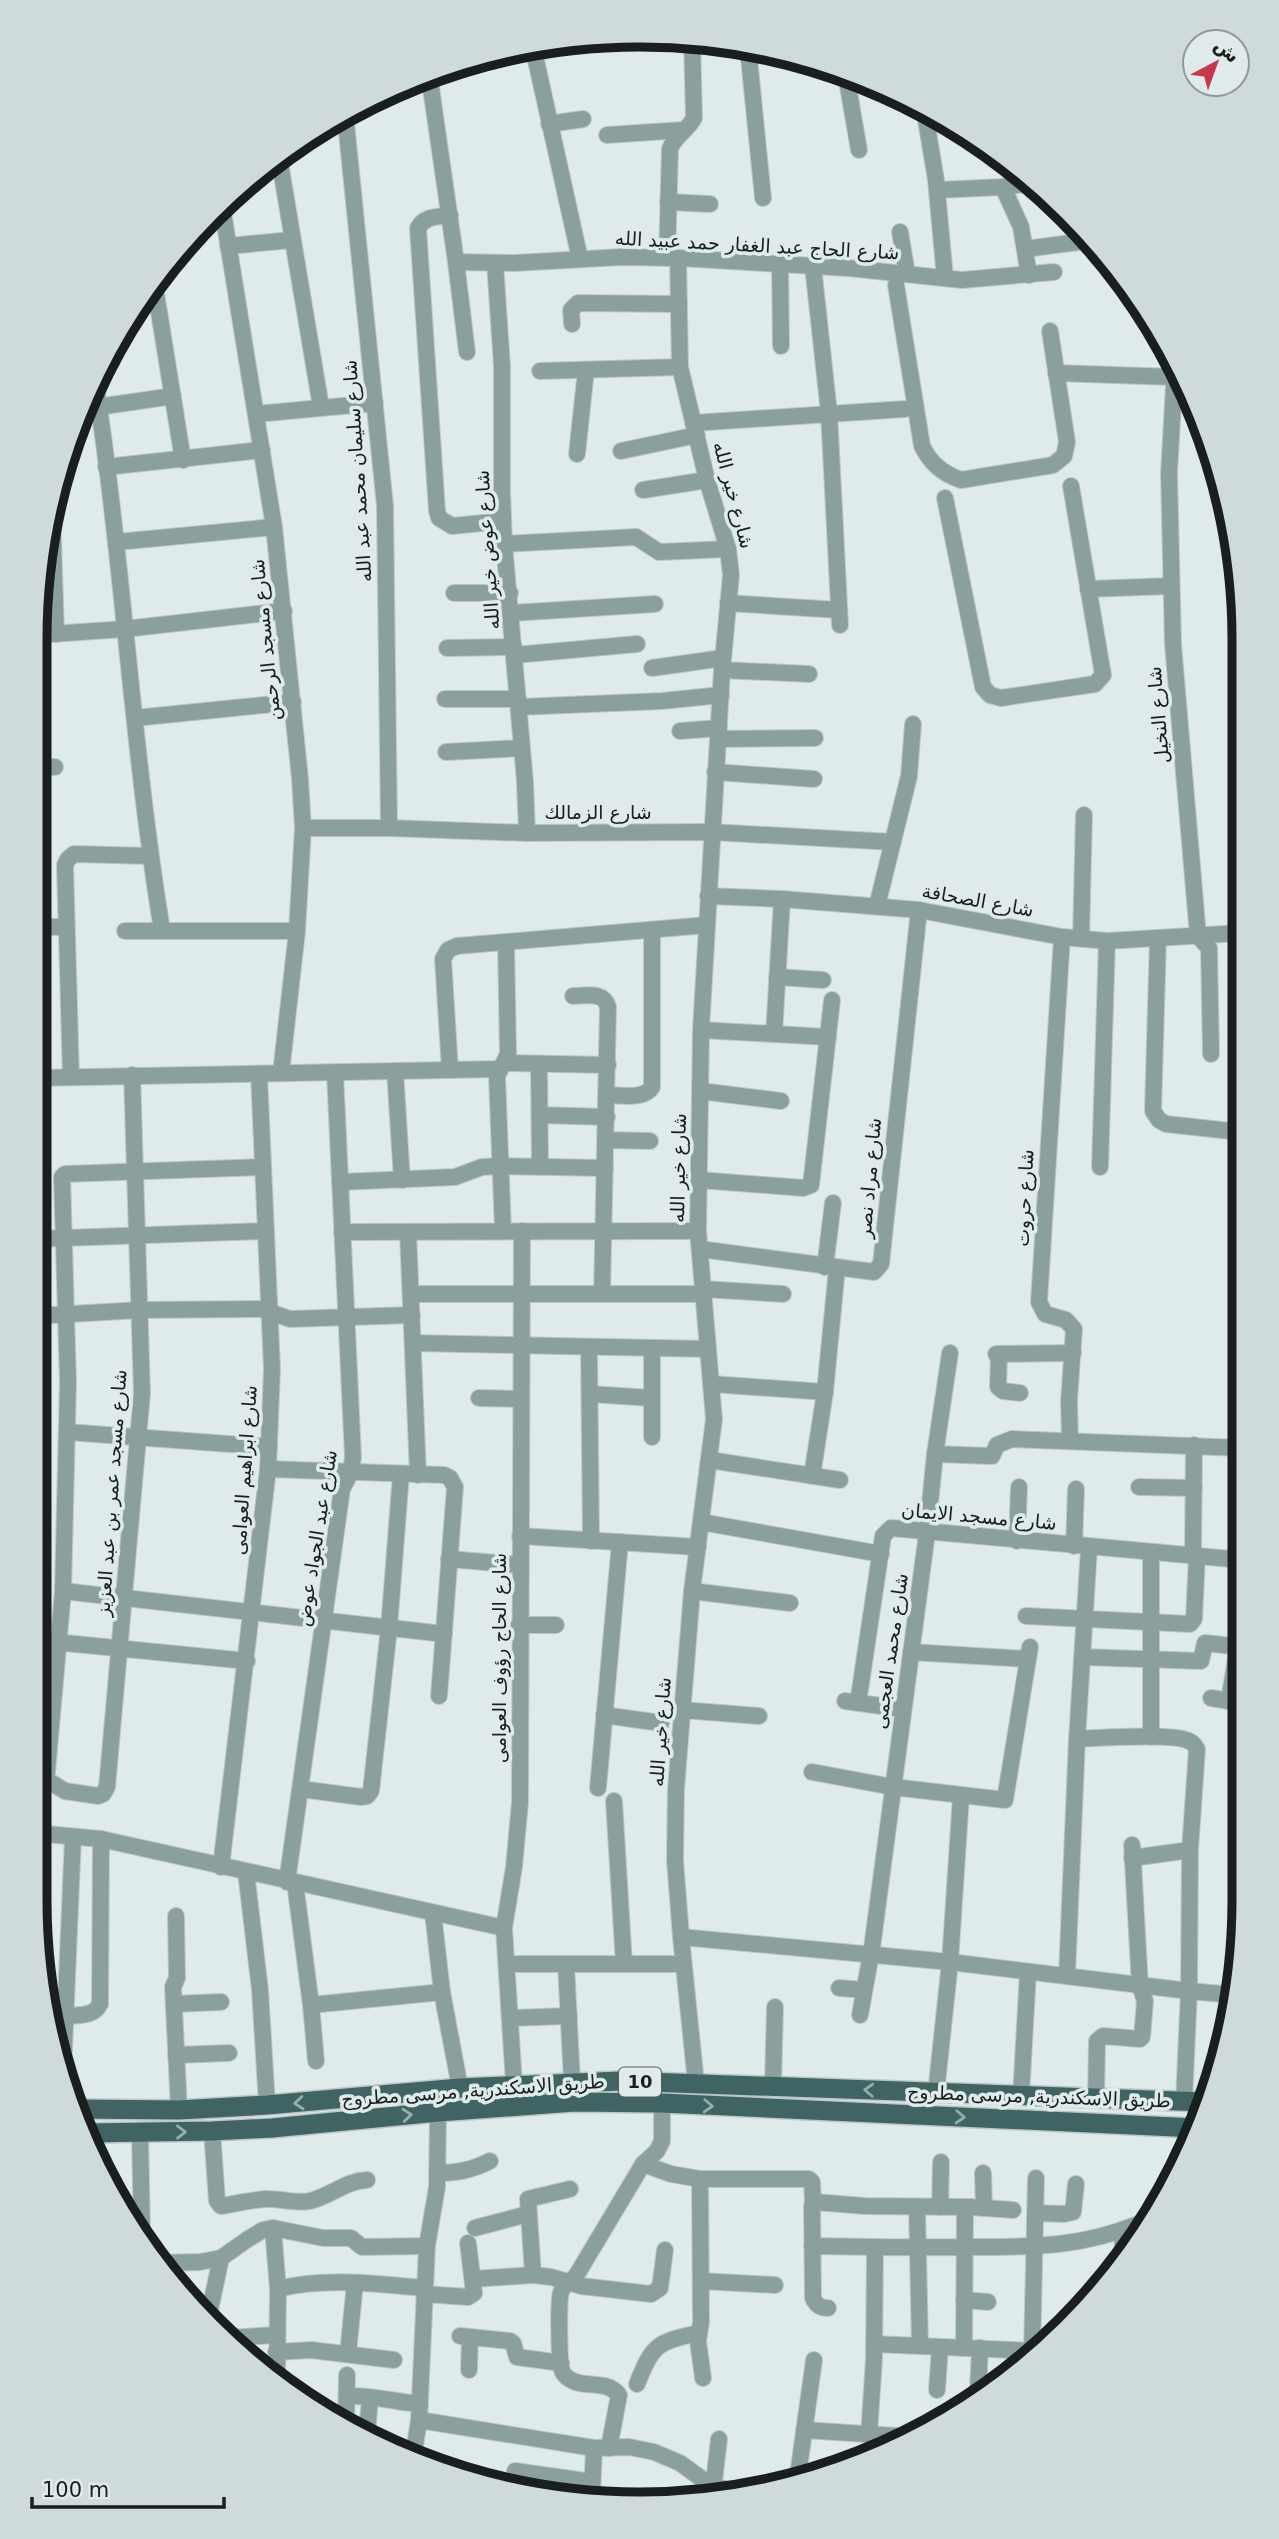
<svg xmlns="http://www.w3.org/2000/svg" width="1279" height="2539" font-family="'DejaVu Sans',Cairo,sans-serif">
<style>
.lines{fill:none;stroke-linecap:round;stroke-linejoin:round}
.minor-casing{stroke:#bcc6c6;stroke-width:18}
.primary-casing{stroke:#bcc6c6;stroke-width:22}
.minor{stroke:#8c9f9f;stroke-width:16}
.primary{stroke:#406364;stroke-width:19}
.oneway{stroke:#97aeae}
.labels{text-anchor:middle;stroke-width:7;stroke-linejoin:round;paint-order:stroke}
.shield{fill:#dfebeb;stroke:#555c5c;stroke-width:2}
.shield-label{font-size:18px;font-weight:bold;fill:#1a1e1e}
.street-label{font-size:19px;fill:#1a1e1e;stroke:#dfebeb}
.rim{fill:none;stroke:#1a1e1e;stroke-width:9}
</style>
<rect width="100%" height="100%" fill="#dfebeb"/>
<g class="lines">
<defs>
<g id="minor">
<path d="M533,47L580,259"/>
<path d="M748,48L763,198"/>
<path d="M429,74L456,262L467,352"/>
<path d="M846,75L859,150"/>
<path d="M924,108L936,180L945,278"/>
<path d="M345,113L385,506L389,828"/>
<path d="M549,124L583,119"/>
<path d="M607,135L683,130"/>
<path d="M279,157L321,407"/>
<path d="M1003,187L1021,227L1029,275"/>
<path d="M937,190L1003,187L1031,183"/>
<path d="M668,202L710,204"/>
<path d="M222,206L274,527L300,779L303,828L297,931L281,1073"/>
<path d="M450,215C438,217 424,216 418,228L437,511L439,518L452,526L503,521"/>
<path d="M900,232L907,274"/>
<path d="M228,246L292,240"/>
<path d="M1025,249L1086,241"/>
<path d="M667,258L670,149C675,135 688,130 694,118L692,39"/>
<path d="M678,258L680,367L707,480L728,549L731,575L722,670L701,1030L698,1231L714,1419L692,1591L676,1789L675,1860L681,1937L696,2083"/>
<path d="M456,262L515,263L621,257L678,258L848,268L962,280L1054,272"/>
<path d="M495,263L502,366V491L504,544L525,782L527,833"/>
<path d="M780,265L781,346"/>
<path d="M813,266L829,413L840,625"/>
<path d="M154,281L183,460"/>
<path d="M896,285L922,446C931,464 942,473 961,480L1053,465L1064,456L1067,442L1050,331"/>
<path d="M572,324L571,310L578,303L679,304"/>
<path d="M1175,368L1169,473L1173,644L1198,936L1209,948L1211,1054"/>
<path d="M540,371L680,367"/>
<path d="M1056,373L1174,377"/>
<path d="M95,380C123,562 132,747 162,930"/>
<path d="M98,407L173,396"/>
<path d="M256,414L375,403"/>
<path d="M693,423L905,409"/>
<path d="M621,451L697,435"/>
<path d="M577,454L586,370"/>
<path d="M106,467L262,450"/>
<path d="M643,490L707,480"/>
<path d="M945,498L983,687L990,695L1001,698L1095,684L1103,675L1071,486"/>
<path d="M52,507L56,634"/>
<path d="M117,542L274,527"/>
<path d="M504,544L636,537L659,552L728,549"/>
<path d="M1088,589L1171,586"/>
<path d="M454,593H510"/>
<path d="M728,603L839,610"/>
<path d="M512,613L655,604"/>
<path d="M36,635L125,629L284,611"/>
<path d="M447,648L514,647"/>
<path d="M515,655L637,644"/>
<path d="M652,668L723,658"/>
<path d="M722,670L809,674"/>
<path d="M445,699H518"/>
<path d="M519,707L662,701L721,695"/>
<path d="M135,718L293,702"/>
<path d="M680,731L719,728"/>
<path d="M718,739L815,738"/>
<path d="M446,752L522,748"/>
<path d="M36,767H55"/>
<path d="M715,772L814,779"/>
<path d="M303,828H389L527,833L711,832L893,842"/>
<path d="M708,896L782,899L919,910L1062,937L1107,941L1240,933"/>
<path d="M877,906L909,776L913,724"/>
<path d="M36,927H66"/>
<path d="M125,931H297"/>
<path d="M1062,937L1039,1302L1045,1314L1066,1320L1074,1329L1069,1401L1070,1441"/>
<path d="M1081,938L1084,815"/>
<path d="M1158,938L1153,1111L1159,1120L1166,1124L1240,1132"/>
<path d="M777,977L823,980"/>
<path d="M573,996C586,996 604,991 608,1007L602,1294"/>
<path d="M701,1030L828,1037"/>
<path d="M774,1034L782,899"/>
<path d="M504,1063L608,1065"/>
<path d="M539,1064L540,1167"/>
<path d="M450,1070L443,959L448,950L457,946L707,925"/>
<path d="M395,1071L402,1180"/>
<path d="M71,1077L65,865L68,859L74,854L150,856"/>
<path d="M36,1078L499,1069"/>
<path d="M700,1091L781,1101"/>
<path d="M608,1095C621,1095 644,1100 652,1087V930"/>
<path d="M540,1115L607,1117"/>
<path d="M606,1140L650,1141"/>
<path d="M1100,1167L1107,941"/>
<path d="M699,1180L803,1188L811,1185L832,1000"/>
<path d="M340,1182L455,1177L482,1167L500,1166L605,1168"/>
<path d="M503,1231L497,1076L508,1054L506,942"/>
<path d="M342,1232L698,1231"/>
<path d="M408,1232L418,1475"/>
<path d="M36,1239L265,1231"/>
<path d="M700,1249L874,1272L881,1264L919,910"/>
<path d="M825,1267L833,1203"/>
<path d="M703,1289L783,1294"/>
<path d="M411,1294H703"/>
<path d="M36,1316L140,1310L261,1309L290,1319L412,1315"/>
<path d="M413,1343L708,1349"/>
<path d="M589,1348L591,1541"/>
<path d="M996,1354L1073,1353"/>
<path d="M999,1354L998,1387L1003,1391L1020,1393"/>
<path d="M712,1384L825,1392"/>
<path d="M590,1394L652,1398"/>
<path d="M479,1398L521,1399"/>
<path d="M67,1432L269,1447"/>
<path d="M652,1437V1349"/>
<path d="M935,1454L992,1456L997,1445L1012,1439L1241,1448"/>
<path d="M710,1460L840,1480"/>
<path d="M268,1469L444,1475L450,1478L455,1487L439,1696"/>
<path d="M812,1476L825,1392L837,1268"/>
<path d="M1139,1487L1194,1488"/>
<path d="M701,1522L881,1554"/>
<path d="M520,1536L698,1547"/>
<path d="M1017,1541L1019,1487"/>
<path d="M1074,1546L1076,1489"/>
<path d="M1193,1556L1194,1445"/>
<path d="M449,1559L520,1565"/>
<path d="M63,1591L444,1634"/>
<path d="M692,1591L790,1603"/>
<path d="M1026,1616L1190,1624L1194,1619L1197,1556"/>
<path d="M519,1625H556"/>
<path d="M35,1640L247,1661"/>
<path d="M911,1652L1028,1659"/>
<path d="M1082,1657L1201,1661L1205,1643L1242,1647"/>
<path d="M1211,1698L1242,1703"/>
<path d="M845,1701L903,1709"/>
<path d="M1229,1701L1238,1646"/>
<path d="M858,1703L883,1536L891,1528L1242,1560"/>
<path d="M682,1710L759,1716"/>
<path d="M604,1715L661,1723"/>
<path d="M1151,1737V1553"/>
<path d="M1077,1739C1098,1738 1173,1733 1189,1741C1194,1743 1194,1745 1197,1749L1190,1850L1189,1991L1184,2101"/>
<path d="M812,1772L893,1787L1005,1800L1030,1647"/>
<path d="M35,1781L52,1783L65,1791L98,1796L103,1794L107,1787L142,1393L132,1075"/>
<path d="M46,1783L63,1591L68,1382L62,1177L65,1174L263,1167"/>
<path d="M598,1788L620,1542"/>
<path d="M301,1789L361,1797L367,1796L371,1791L389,1628L401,1474"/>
<path d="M614,1801L624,1964"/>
<path d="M35,1833L101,1839L504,1928"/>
<path d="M1132,1858L1190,1850"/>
<path d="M221,1867L268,1469L272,1369L259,1074"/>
<path d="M246,1872L260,1990L267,2105"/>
<path d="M287,1882L342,1489L351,1472L353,1457L335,1073"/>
<path d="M295,1883L311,2005L316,2061"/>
<path d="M433,1913L442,1992L460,2088"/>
<path d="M176,1916L177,1978L173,1987L179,2110"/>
<path d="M681,1937L950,1962L1189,1991L1234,1995"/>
<path d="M507,1964H683"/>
<path d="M566,1964L572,2082"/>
<path d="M1067,1975L1077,1739L1089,1548"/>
<path d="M839,1988L864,1990"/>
<path d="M174,2004L221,2002"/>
<path d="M311,2005L442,1992"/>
<path d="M860,2015L872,1948L927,1533L935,1454L950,1353"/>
<path d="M66,2016C78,2015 94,2017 100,2004L101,1839"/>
<path d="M511,2018L569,2016"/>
<path d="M176,2055L229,2053"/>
<path d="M63,2072L73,1837"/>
<path d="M514,2084L504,1928L514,1867L520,1802L522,1231"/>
<path d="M773,2085L775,2007"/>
<path d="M936,2093L950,1962L961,1796"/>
<path d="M1021,2096L1028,1972"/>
<path d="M1096,2099L1097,2041L1103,2036L1140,2039L1142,2037L1145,2001L1140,1986L1132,1845"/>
<path d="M212,2131L217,2201L221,2206C235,2204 250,2200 265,2199C280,2198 294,2204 310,2201C331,2196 345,2181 367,2180"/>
<path d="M140,2133L142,2234"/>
<path d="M643,2164L671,2174L700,2179H809L812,2182L813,2203"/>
<path d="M437,2173C457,2173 472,2170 490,2161"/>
<path d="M983,2173L984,2208"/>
<path d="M700,2179L701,2322L698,2341L703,2378"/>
<path d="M917,2207L920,2346"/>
<path d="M940,2207L941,2162"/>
<path d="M1035,2213L1064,2214L1073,2212L1076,2184"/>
<path d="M273,2228L278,2289L277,2379"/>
<path d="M475,2228L528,2214"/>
<path d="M1122,2230L1123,2249"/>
<path d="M812,2246C864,2247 916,2248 968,2247C1033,2247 1079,2248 1141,2223"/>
<path d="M158,2263L200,2262L221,2258"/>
<path d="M533,2275L528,2199L570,2189"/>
<path d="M473,2279L533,2275L551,2277L581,2286L651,2294L660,2288L665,2250"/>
<path d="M701,2281L775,2285"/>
<path d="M278,2289C326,2277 375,2284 424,2288"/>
<path d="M424,2294L468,2297L474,2293L468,2243"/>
<path d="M964,2300L988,2302"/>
<path d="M828,2308C820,2308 816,2305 813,2298L812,2206L815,2202L865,2206L971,2207L1013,2210"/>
<path d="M1073,2318L1074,2313"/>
<path d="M208,2319L221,2258L248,2239L263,2230L273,2228L323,2238H351L362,2247L427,2246"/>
<path d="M460,2336L510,2341L513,2343L517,2357L561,2363"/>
<path d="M226,2338L276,2335"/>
<path d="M874,2344L1034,2351"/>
<path d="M964,2348L965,2207"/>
<path d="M276,2352L311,2350L394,2360"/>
<path d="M1032,2352L1036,2178"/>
<path d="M348,2353L355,2283"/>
<path d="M469,2370L470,2337"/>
<path d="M637,2384C653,2344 657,2342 699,2333"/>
<path d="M937,2390L940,2347"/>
<path d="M978,2391L980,2348"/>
<path d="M347,2396C371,2395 396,2402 420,2404"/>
<path d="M419,2420L594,2448L629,2447L654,2452L680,2463L713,2487L742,2492"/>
<path d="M346,2426L347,2375"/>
<path d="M804,2430L913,2437"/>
<path d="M367,2434L370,2398"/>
<path d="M869,2435L874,2359L875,2247"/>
<path d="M609,2448L619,2395C606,2378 583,2390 568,2378C566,2377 562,2372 562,2370C559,2364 558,2297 561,2292C563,2286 571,2280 576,2276L643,2164L657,2151L662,2141V2103"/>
<path d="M414,2452L419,2420L427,2246L437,2187L438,2112"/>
<path d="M515,2471L592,2482"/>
<path d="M798,2475L814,2360"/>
<path d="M592,2495L594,2448"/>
<path d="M712,2499L719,2439"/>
</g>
<g id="primary">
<path d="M75,2109L179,2110L267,2105L460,2088L620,2081L1206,2102"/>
<path d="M88,2133L212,2131L272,2128L438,2112L574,2102L662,2103L1196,2128"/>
</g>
</defs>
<!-- minor casing -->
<use href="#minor" class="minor-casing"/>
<!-- primary casing -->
<use href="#primary" class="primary-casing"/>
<!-- minor -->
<use href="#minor" class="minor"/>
<!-- primary -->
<use href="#primary" class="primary"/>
</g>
<!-- one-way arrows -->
<defs><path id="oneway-chevron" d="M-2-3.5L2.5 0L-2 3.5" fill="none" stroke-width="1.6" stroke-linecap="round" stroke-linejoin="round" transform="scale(1.75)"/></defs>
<g class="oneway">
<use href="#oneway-chevron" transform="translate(869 2090) rotate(-177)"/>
<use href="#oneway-chevron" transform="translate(299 2103) rotate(175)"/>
<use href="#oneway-chevron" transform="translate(708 2106) rotate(3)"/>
<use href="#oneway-chevron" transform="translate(407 2115) rotate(-5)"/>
<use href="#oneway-chevron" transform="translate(960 2117) rotate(3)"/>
<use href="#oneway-chevron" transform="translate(181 2132) rotate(-1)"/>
</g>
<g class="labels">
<!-- shield labels -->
<rect class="shield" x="619" y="2067.5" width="42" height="29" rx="5"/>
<g class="shield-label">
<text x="640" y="2088">10</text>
</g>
<!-- street labels -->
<g class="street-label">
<text transform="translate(757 245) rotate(3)" y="7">شارع الحاج عبد الغفار حمد عبيد الله</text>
<text transform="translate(357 471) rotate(-94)" y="7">شارع سليمان محمد عبد الله</text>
<text transform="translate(734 495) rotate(75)" y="7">شارع خير الله</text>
<text transform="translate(487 550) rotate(-94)" y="7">شارع عوض خير الله</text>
<text transform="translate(265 640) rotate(-96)" y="7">شارع مسجد الرحمن</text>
<text transform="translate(1158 715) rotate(-95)" y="7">شارع النخيل</text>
<text x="598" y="819">شارع الزمالك</text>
<text transform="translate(978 900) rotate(10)" y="7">شارع الصحافة</text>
<text transform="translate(678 1168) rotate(-89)" y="7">شارع خير الله</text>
<text transform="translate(869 1178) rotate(-85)" y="7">شارع مراد نصر</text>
<text transform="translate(1024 1198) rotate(-87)" y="7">شارع حروت</text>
<text transform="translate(244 1470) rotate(-86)" y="7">شارع ابراهيم العوامى</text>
<text transform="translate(111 1493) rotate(-86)" y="7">شارع مسجد عمر بن عبد العزيز</text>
<text transform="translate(979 1516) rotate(5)" y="7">شارع مسجد الايمان</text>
<text transform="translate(316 1538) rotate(-81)" y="7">شارع عبد الجواد عوض</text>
<text transform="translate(890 1651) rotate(-82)" y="7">شارع محمد العجمى</text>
<text transform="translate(499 1658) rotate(-90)" y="7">شارع الحاج رؤوف العوامى</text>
<text transform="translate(660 1732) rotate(-86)" y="7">شارع خير الله</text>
<text transform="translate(473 2090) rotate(-4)" y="7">طريق الاسكندرية, مرسى مطروح</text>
<text transform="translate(1039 2096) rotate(2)" y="7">طريق الاسكندرية, مرسى مطروح</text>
</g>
</g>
<!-- crop -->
<path d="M0 0H1279V2539H0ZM639 47H640A592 592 0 0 1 1232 639V1900A592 592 0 0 1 640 2492H639A592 592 0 0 1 47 1900V639A592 592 0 0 1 639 47Z" fill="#cfdbdb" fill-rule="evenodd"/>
<path class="rim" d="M639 47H640A592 592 0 0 1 1232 639V1900A592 592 0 0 1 640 2492H639A592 592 0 0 1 47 1900V639A592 592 0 0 1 639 47Z"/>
<!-- north arrow -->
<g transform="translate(1216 63) rotate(41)"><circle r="33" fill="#dfebeb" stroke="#909999" stroke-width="2"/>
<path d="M0-5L12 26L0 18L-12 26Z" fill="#c7374c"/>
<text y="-10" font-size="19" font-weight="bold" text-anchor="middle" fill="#1a1e1e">ش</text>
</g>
<!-- scale -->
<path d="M32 2497v10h192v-10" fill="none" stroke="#1a1e1e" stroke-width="3.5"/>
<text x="42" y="2497" font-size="21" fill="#1a1e1e" stroke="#dfebeb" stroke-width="5" paint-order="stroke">100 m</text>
</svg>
